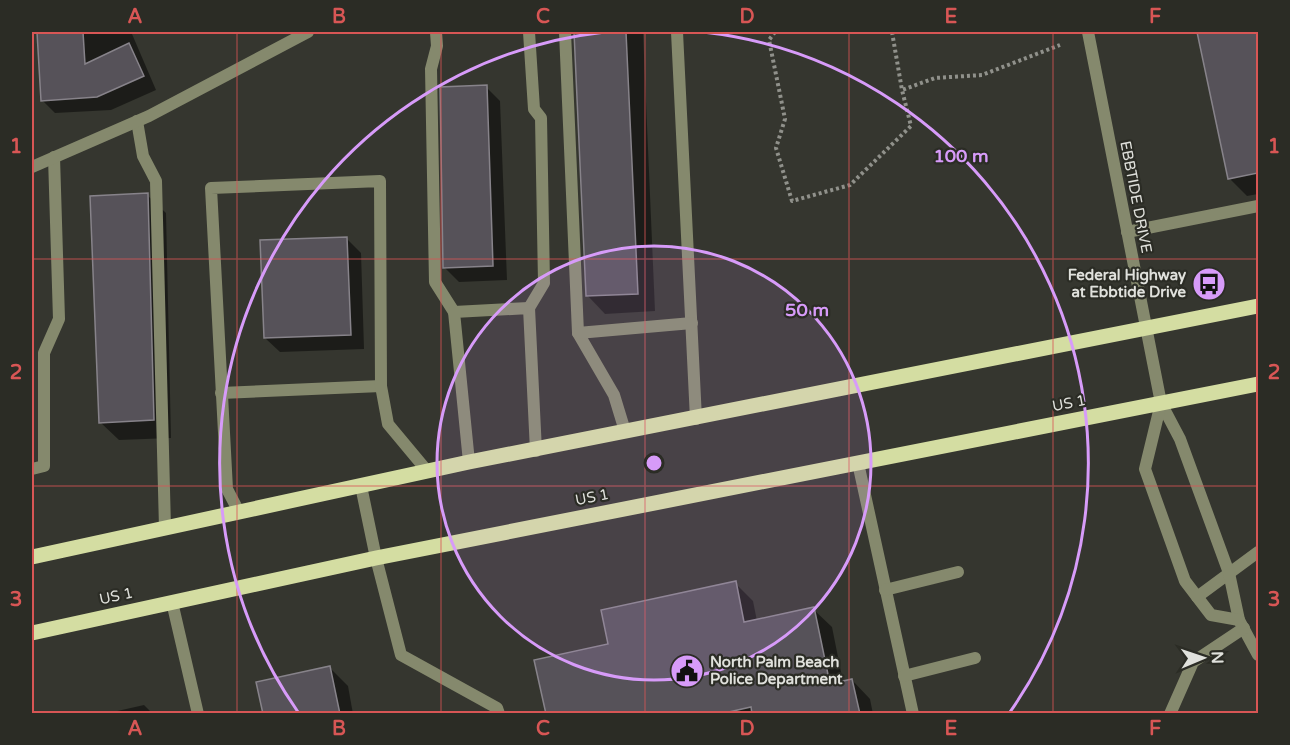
<svg xmlns="http://www.w3.org/2000/svg" width="1290" height="745" font-family="'Varela Round',sans-serif">
<style>
.shadow{fill:#0007}
.building{fill:#565259;stroke:#87838a;stroke-width:1.5}
.lines{fill:none;stroke-linecap:round;stroke-linejoin:round}
.path{stroke:#90918b;stroke-width:4;stroke-dasharray:3 3;stroke-linecap:butt}
.service{stroke:#85896d;stroke-width:12}
.minor{stroke:#85896d;stroke-width:12}
.primary{stroke:#d4dda2;stroke-width:15}
.grid{fill:none;stroke:#d85655;stroke-width:1.5;stroke-opacity:0.55}
.ring{fill:none;stroke:#d79bf9;stroke-width:3}
.labels{text-anchor:middle;stroke-width:4.5;stroke-linejoin:round;paint-order:stroke}
.street-label{font-size:15px;fill:#e0e1dc;stroke:#2b2c25}
.poi-label{font-size:15px;font-weight:bold;fill:#e0e1dc;stroke:#2b2c25;text-anchor:end}
.centre{fill:#d79bf9;stroke:#2b2c25;stroke-width:3}
.ring-label{font-size:18px;text-anchor:middle;font-weight:bold;fill:#d79bf9;stroke:#2b2c25;stroke-width:4.5;stroke-linejoin:round;paint-order:stroke}
.neatline{fill:none;stroke:#d85655;stroke-width:2}
.grid-label{font-size:20px;text-anchor:middle;font-weight:bold;fill:#d85655}
</style>
<rect width="100%" height="100%" fill="#35362f"/>
<!-- shadow -->
<g class="shadow">
<path d="M45,32H138L132,34L156,90L111,110L55,113L42,100Z"/>
<path d="M576,32H643L655,311L605,314L587,295Z"/>
<path d="M1199,32H1258V194L1247,196L1229,178Z"/>
<path d="M486,87L500,101L507,280L459,282L444,267Z"/>
<path d="M147,195L166,213L171,438L119,440L100,422Z"/>
<path d="M347,239L361,253L364,349L280,352L265,338Z"/>
<path d="M735,583L753,601L757,621L813,609L832,627L843,682L852,680L870,699L873,714H547L610,645Z"/>
<path d="M330,668L348,686L353,714H264Z"/>
<path d="M144,705L153,714H104Z"/>
</g>
<!-- building -->
<g class="building">
<path d="M37,32H83L85,64L129,43L144,76L97,97L41,101Z"/>
<path d="M574,32H626L638,294L586,296Z"/>
<path d="M1197,32H1258V173L1228,179Z"/>
<path d="M487,85L493,266L443,268L440,87Z"/>
<path d="M148,193L154,420L99,423L90,196Z"/>
<path d="M347,237L351,335L264,338L260,240Z"/>
<path d="M736,581L744,622L814,607L830,684L852,679L860,714H752L751,707L720,714H546L534,660L608,644L601,610Z"/>
<path d="M330,666L340,714H263L256,682Z"/>
</g>
<g class="lines">
<!-- path -->
<g class="path">
<path d="M775,32L769,40L785,119L776,148L792,201L850,185L911,126L902,90"/>
<path d="M892,32L902,90L935,78L982,75L1060,45"/>
</g>
<!-- service -->
<g class="service">
<path d="M436,32L437,46L431,69L435,282L454,312"/>
<path d="M529,32L534,109L541,118L544,283L529,308"/>
<path d="M565,32L578,333L614,395L625,431"/>
<path d="M677,32L696,419"/>
<path d="M137,121L143,156L156,181L165,528"/>
<path d="M1127,232L1258,206"/>
<path d="M578,333L692,323"/>
<path d="M221,393L381,386"/>
<path d="M469,462L454,312L529,308L536,451"/>
<path d="M858,463L913,714"/>
<path d="M32,469L44,466V353L59,319L54,157"/>
<path d="M239,512L227,489L211,188L380,181L381,386L388,424L428,472"/>
<path d="M376,558L401,655L497,708L499,714"/>
<path d="M885,590L958,572"/>
<path d="M1197,597L1258,552"/>
<path d="M904,676L975,658"/>
</g>
<!-- minor -->
<g class="minor">
<path d="M1088,32L1161,403L1180,439L1229,573L1239,620L1258,655"/>
<path d="M32,167L149,116L308,32"/>
<path d="M1161,403L1145,469L1185,581L1211,615L1239,620"/>
<path d="M361,486L376,558"/>
<path d="M172,602L198,714"/>
<path d="M1170,714L1193,662L1244,628"/>
</g>
<!-- primary -->
<g class="primary">
<path d="M32,557L469,462L1258,306"/>
<path d="M32,633L376,558L1258,384"/>
</g>
</g>
<!-- grid -->
<path class="grid" d="M237,32V714M441,32V714M645,32V714M849,32V714M1053,32V714M32,259H1258M32,486H1258"/>
<!-- distance rings -->
<circle cx="654" cy="463" r="217" fill="#d79bf9" fill-opacity=".12"/>
<g class="ring">
<circle cx="654" cy="463" r="217"/>
<path d="M298 712A434 434 0 0 1 605 32M703 32A434 434 0 0 1 1010 712"/>
</g>
<!-- icons -->
<defs>
<symbol id="bus-disc" viewBox="-11 -11 22 22"><circle r="9.5" fill="#d79bf9" stroke="#2b2c25"/><path d="M-5-6H5V4H4V6H2V4H-2V6H-4V4H-5ZM-3.5-4V0h7V-4ZM-3.5 1.2v1.5H-2V1.2ZM2 1.2v1.5H3.5V1.2Z" fill="#111"/></symbol>
<symbol id="civic-disc" viewBox="-11 -11 22 22"><circle r="9.5" fill="#d79bf9" stroke="#2b2c25"/><path d="M-.6-6.5H3V-4.5H.6V-3L4-1V1h2V6H-6V1h2V-1L-.6-3ZM-1.2 2.5V6h2.4V2.5Z" fill="#111"/></symbol>
</defs>
<g fill-rule="evenodd">
<use href="#bus-disc" x="1190" y="265" width="38" height="38"/>
<use href="#civic-disc" x="668" y="652" width="38" height="38"/>
</g>
<g class="labels">
<!-- street labels -->
<g class="street-label">
<text transform="translate(1136 197) rotate(79)" y="5">EBBTIDE DRIVE</text>
<text transform="translate(1069 403) rotate(-11)" y="5">US 1</text>
<text transform="translate(592 497) rotate(-11)" y="5">US 1</text>
<text transform="translate(116 596) rotate(-12)" y="5">US 1</text>
</g>
<!-- poi labels -->
<g class="poi-label">
<text x="1186" y="280">Federal Highway<tspan x="1186" dy="17">at Ebbtide Drive</tspan></text>
<text x="710" y="667" text-anchor="start">North Palm Beach<tspan x="710" dy="17">Police Department</tspan></text>
</g>
</g>
<circle cx="654" cy="463" r="9" class="centre"/>
<g class="ring-label">
<text x="961" y="162">100 m</text>
<text x="807" y="316">50 m</text>
</g>
<!-- border -->
<rect width="1290" height="745" fill="none" stroke="#2b2c25" stroke-width="66"/>
<!-- north arrow -->
<g transform="translate(1203 658) rotate(88)" stroke="#2b2c25" stroke-width="4.5" paint-order="stroke">
<path d="M0-4.5L10 22L0 15L-10 22Z" fill="#e0e1dc"/>
<text y="-9" font-size="16" font-weight="bold" text-anchor="middle" fill="#e0e1dc">N</text>
</g>
<rect x="33" y="33" width="1224" height="679" class="neatline"/>
<g class="grid-label">
<text x="135" y="23">A</text>
<text x="339" y="23">B</text>
<text x="543" y="23">C</text>
<text x="747" y="23">D</text>
<text x="951" y="23">E</text>
<text x="1155" y="23">F</text>
<text x="16" y="153">1</text>
<text x="1274" y="153">1</text>
<text x="16" y="379">2</text>
<text x="1274" y="379">2</text>
<text x="16" y="606">3</text>
<text x="1274" y="606">3</text>
<text x="135" y="735">A</text>
<text x="339" y="735">B</text>
<text x="543" y="735">C</text>
<text x="747" y="735">D</text>
<text x="951" y="735">E</text>
<text x="1155" y="735">F</text>
</g>
</svg>
